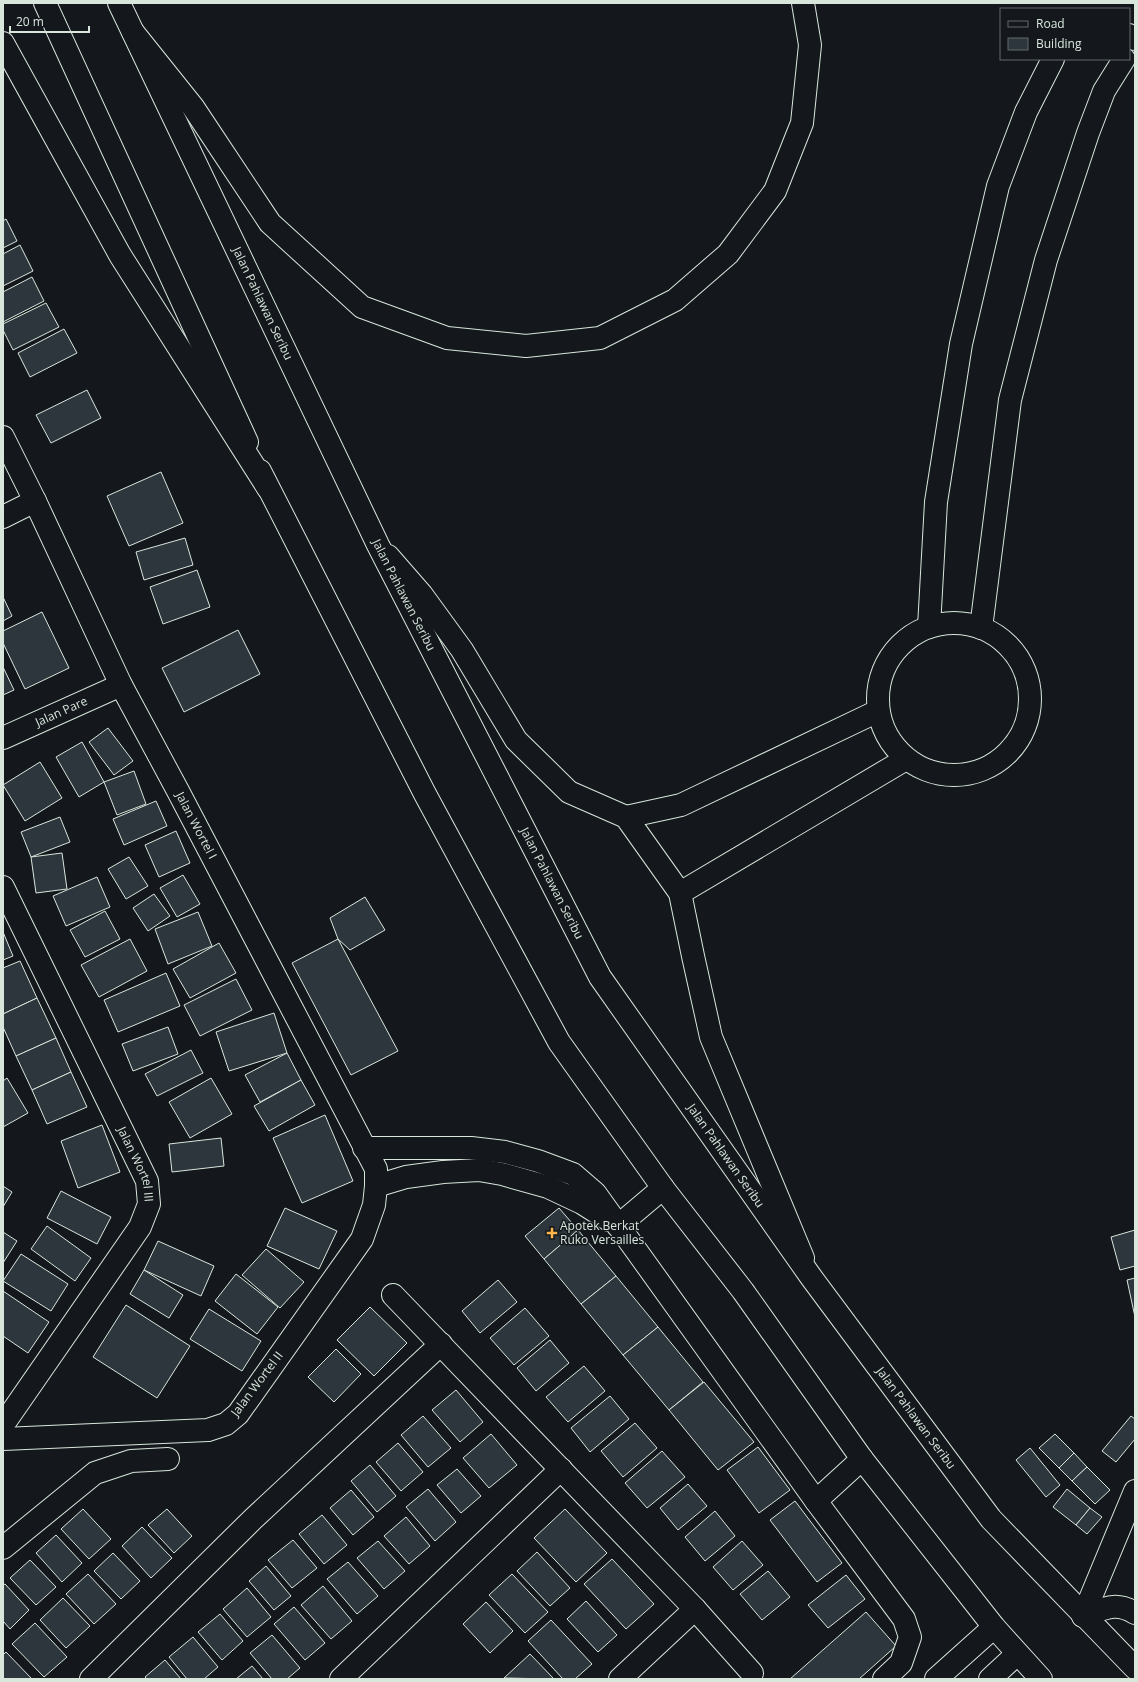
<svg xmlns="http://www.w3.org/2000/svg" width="1138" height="1682" font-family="'Open Sans',sans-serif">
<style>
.building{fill:#2c363c;stroke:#d8e6dc}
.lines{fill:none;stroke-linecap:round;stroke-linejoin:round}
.minor-casing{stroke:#d8e6dc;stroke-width:24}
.tertiary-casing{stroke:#d8e6dc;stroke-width:24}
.secondary-casing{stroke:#d8e6dc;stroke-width:24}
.primary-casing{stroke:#d8e6dc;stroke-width:24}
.motorway-casing{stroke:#d8e6dc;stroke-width:24}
.minor{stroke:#14181c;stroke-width:22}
.tertiary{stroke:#14181c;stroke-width:22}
.secondary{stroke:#14181c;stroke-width:22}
.primary{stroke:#14181c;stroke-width:22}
.motorway{stroke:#14181c;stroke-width:22}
.minor-bridge-casing{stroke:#d8e6dc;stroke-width:24;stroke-linecap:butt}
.minor-bridge{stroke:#14181c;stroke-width:22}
.poi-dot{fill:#ffb74d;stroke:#14181c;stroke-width:1.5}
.labels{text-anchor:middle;stroke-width:3;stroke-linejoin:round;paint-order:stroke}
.street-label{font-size:12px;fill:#d8e6dc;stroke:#14181c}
.poi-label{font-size:12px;fill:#d8e6dc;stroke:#14181c;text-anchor:start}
</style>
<rect width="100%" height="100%" fill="#14181c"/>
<!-- building -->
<g class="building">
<path d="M6,219L17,241L3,248V221Z"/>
<path d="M20,245L33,271L3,286V254Z"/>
<path d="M32,277L44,301L3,322V292Z"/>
<path d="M46,303L59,327L13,350L3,330V324Z"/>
<path d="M64,329L77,353L30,377L18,353Z"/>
<path d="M87,390L101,418L51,443L36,415Z"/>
<path d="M161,472L183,523L129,546L107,496Z"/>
<path d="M185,538L193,565L144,580L136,552Z"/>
<path d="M197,570L210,607L163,624L150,587Z"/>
<path d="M3,597L12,616L3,621Z"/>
<path d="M42,612L69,668L25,689L3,643V631Z"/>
<path d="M238,630L260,674L184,712L162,668Z"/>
<path d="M3,667L14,690L3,695Z"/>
<path d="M108,728L133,761L114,775L89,742Z"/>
<path d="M82,742L104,782L79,797L56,757Z"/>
<path d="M40,762L62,798L25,821L3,785Z"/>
<path d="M134,771L146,804L117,815L104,782Z"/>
<path d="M156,801L167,826L124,845L113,819Z"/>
<path d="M60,817L70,842L31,857L21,832Z"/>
<path d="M176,831L190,863L159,877L145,845Z"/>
<path d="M62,853L67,889L36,893L31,857Z"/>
<path d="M129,857L148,886L126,899L108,869Z"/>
<path d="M183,875L200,904L177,917L160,888Z"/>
<path d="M97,877L110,907L66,926L53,896Z"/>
<path d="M154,894L170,916L148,931L133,908Z"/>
<path d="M365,897L385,930L350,950L338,939L330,918Z"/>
<path d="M105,911L120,939L85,957L70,930Z"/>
<path d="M198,912L212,946L168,964L155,929Z"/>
<path d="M3,932L13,956L3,960Z"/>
<path d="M130,939L147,971L99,997L81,965Z"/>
<path d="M338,939L398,1051L351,1075L292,963Z"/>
<path d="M219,943L236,973L190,998L173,969Z"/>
<path d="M20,961L37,998L3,1014V968Z"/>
<path d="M166,973L180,1006L118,1032L104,1000Z"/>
<path d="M236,979L252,1010L200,1036L184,1005Z"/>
<path d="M37,998L56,1038L16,1056L3,1027V1014Z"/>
<path d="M274,1013L287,1053L229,1071L216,1032Z"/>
<path d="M168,1027L178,1054L133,1071L122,1044Z"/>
<path d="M56,1038L71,1072L32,1090L16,1056Z"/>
<path d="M191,1050L203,1073L157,1096L145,1074Z"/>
<path d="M287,1053L301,1080L260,1102L245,1075Z"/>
<path d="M71,1072L87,1107L47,1124L32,1090Z"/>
<path d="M7,1078L28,1113L3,1127V1081Z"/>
<path d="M211,1078L232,1114L190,1138L169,1102Z"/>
<path d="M301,1080L315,1105L269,1131L254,1106Z"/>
<path d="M325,1115L353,1181L302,1203L273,1138Z"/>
<path d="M102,1125L120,1172L78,1188L61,1141Z"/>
<path d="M221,1138L224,1166L172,1172L169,1144Z"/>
<path d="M3,1186L12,1192L3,1207Z"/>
<path d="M61,1191L111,1217L97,1244L47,1218Z"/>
<path d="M285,1208L337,1231L319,1269L267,1246Z"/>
<path d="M559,1208L578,1230L544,1259L525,1236Z"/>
<path d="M47,1226L91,1258L75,1281L31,1249Z"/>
<path d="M578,1230L616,1276L581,1304L544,1259Z"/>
<path d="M1135,1230V1266L1120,1270L1111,1237Z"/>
<path d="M3,1232L17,1241L3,1263Z"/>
<path d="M158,1241L214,1266L201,1296L144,1270Z"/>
<path d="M266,1249L304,1282L280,1308L242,1275Z"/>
<path d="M21,1254L68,1284L51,1311L3,1281Z"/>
<path d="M144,1270L183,1295L169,1318L130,1294Z"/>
<path d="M236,1274L278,1307L257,1334L215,1301Z"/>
<path d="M616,1276L658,1327L623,1355L581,1304Z"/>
<path d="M1135,1278V1317L1127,1280Z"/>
<path d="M498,1280L517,1302L480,1333L462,1311Z"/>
<path d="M3,1291L49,1322L28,1353L3,1336Z"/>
<path d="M126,1305L190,1346L157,1398L93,1357Z"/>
<path d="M370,1307L407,1343L374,1376L337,1340Z"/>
<path d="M525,1308L549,1336L514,1365L490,1338Z"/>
<path d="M209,1309L261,1341L242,1371L190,1339Z"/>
<path d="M658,1327L703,1382L669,1410L623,1355Z"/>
<path d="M550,1340L569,1363L536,1391L517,1368Z"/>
<path d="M336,1349L361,1374L334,1402L308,1377Z"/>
<path d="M584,1366L605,1391L568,1422L546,1397Z"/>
<path d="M704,1382L754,1442L718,1470L669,1410Z"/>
<path d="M456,1390L483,1422L460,1442L432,1410Z"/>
<path d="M610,1396L629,1419L590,1452L571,1428Z"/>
<path d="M423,1416L451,1448L428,1467L401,1435Z"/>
<path d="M1131,1416L1135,1419V1439L1116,1462L1102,1451Z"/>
<path d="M635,1423L657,1448L623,1477L601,1451Z"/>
<path d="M491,1434L517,1465L489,1488L463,1458Z"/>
<path d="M1055,1434L1074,1453L1059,1468L1039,1448Z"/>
<path d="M398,1443L423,1472L401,1491L376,1462Z"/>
<path d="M758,1447L790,1490L759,1513L727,1470Z"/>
<path d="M1030,1448L1060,1485L1046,1497L1016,1460Z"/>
<path d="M662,1451L685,1477L647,1508L625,1483Z"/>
<path d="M1074,1453L1087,1467L1072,1481L1059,1468Z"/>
<path d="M370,1465L396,1496L377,1512L351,1481Z"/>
<path d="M1087,1467L1110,1490L1095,1504L1072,1481Z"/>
<path d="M457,1469L481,1496L461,1513L437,1485Z"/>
<path d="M688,1484L707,1506L678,1530L660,1508Z"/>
<path d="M428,1489L456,1522L435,1541L406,1507Z"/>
<path d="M1067,1489L1090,1508L1076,1525L1053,1507Z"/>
<path d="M351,1490L374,1517L353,1535L330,1508Z"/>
<path d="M795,1501L842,1563L817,1582L770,1520Z"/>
<path d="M1090,1508L1102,1517L1087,1534L1076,1525Z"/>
<path d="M83,1509L111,1539L89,1559L61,1529Z"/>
<path d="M167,1509L192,1536L174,1553L148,1525Z"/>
<path d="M565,1509L607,1553L576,1582L534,1538Z"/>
<path d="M715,1511L735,1536L705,1561L685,1537Z"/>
<path d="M322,1515L347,1545L324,1564L299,1534Z"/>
<path d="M406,1517L430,1546L409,1564L384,1536Z"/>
<path d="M142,1527L172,1558L151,1578L122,1546Z"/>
<path d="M56,1535L82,1563L62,1582L36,1553Z"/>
<path d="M293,1540L317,1568L292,1588L268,1560Z"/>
<path d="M378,1541L405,1571L384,1589L357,1558Z"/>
<path d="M742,1541L763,1565L733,1590L713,1567Z"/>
<path d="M537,1552L570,1588L550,1606L517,1571Z"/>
<path d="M113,1553L140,1581L121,1599L94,1571Z"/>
<path d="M612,1559L654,1604L626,1629L584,1584Z"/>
<path d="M30,1560L56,1587L36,1605L10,1578Z"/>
<path d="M348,1562L378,1596L357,1614L327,1579Z"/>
<path d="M266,1566L291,1596L274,1610L249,1581Z"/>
<path d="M768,1571L790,1597L762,1620L740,1594Z"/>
<path d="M88,1574L116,1604L94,1624L66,1594Z"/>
<path d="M512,1574L548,1612L525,1633L489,1595Z"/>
<path d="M846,1575L865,1599L828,1628L808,1605Z"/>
<path d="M5,1584L29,1610L10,1629L3,1621V1585Z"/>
<path d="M323,1586L352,1621L331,1639L301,1605Z"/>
<path d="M247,1588L271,1617L247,1637L223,1609Z"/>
<path d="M63,1598L90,1626L66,1648L40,1620Z"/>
<path d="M586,1601L617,1635L598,1652L567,1619Z"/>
<path d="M486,1602L513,1631L490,1653L463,1624Z"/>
<path d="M294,1607L325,1643L305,1660L274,1624Z"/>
<path d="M866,1612L896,1646L859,1679H790Z"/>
<path d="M220,1614L243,1641L222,1660L198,1632Z"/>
<path d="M551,1620L592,1664L575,1679H563L528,1641Z"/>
<path d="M35,1623L67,1657L44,1677L12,1644Z"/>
<path d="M272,1635L300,1668L287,1679H272L250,1653Z"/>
<path d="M193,1637L218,1667L204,1679H187L169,1657Z"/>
<path d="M6,1652L32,1679H3V1655Z"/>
<path d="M530,1654L554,1679L504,1678Z"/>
<path d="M165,1660L181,1679H147L145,1677Z"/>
<path d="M252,1666L263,1679H236Z"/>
</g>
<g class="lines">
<defs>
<g id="minor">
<path id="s1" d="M3,437L35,501L121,685L178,791L376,1169V1186L374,1205L362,1239L238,1414L226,1424L208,1430L3,1439"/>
<path d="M3,517L35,501"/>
<path d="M388,556L422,595L462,650L516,740L569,792L626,817L680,893L693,956L711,1037L803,1258"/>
<circle cx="954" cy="699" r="76"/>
<path d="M929,627L936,502L961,344L998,186L1026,112L1053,59"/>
<path d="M981,628L1010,400L1046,260L1088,133L1104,91L1124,59"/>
<path id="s2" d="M3,738L121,685"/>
<path d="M626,817L681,805L878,711"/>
<path id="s3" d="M3,887L147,1181L149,1204L140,1227L3,1425"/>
<path d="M680,893L906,759"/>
<path d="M364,1148H471L505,1152L538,1161L573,1174L595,1193L816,1501L904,1619L910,1637L901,1663L884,1679"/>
<path d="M376,1186L406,1177L443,1172L479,1170L502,1174L548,1187L582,1203L609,1220"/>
<path d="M618,1226L663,1188"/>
<path d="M393,1295L695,1609L752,1673"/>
<path d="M816,1501L862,1459"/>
<path d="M3,1548L95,1473L131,1461L168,1459"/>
<path d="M91,1679L253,1519L441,1344"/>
<path d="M341,1679L561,1469"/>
<path d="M620,1679L695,1609"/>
</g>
<g id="tertiary">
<path d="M1083,1616L1135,1491"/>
<path d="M1083,1616C1104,1609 1115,1601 1135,1613"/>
</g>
<g id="secondary">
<path d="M936,1679L994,1627"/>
<path d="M990,1679L1017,1654"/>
</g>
<g id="primary">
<path d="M45,3L247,442"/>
<path id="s4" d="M119,3L378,545L600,977L811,1277L991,1519L1135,1668"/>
<path d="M260,471L425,794L559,1042L663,1188L743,1291L862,1459L994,1627L1041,1679"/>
</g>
<g id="motorway">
<path d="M133,32L193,107L270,223L362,307L447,338L526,346L600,338L675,300L728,254L775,191L802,123L810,45L803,3"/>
<path d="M1129,35L1135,39"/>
<path d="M3,43L120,255L268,488"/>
</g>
</defs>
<!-- minor casing -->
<use href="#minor" class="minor-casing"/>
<!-- tertiary casing -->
<use href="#tertiary" class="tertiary-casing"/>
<!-- secondary casing -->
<use href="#secondary" class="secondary-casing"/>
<!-- primary casing -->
<use href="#primary" class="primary-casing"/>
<!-- motorway casing -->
<use href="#motorway" class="motorway-casing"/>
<!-- minor -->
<use href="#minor" class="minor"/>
<!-- tertiary -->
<use href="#tertiary" class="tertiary"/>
<!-- secondary -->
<use href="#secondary" class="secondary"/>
<!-- primary -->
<use href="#primary" class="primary"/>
<!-- motorway -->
<use href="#motorway" class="motorway"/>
<defs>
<path id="minor-bridge" d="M1083,9L1087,3"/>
</defs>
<!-- minor-bridge casing -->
<use href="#minor-bridge" class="minor-bridge-casing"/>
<!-- minor-bridge -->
<use href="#minor-bridge" class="minor-bridge"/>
</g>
<!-- markers -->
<path class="poi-dot" d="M550 1227h4v4h4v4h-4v4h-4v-4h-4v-4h4z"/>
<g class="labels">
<!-- street labels -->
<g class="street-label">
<text dy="4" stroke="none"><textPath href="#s4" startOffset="333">Jalan Pahlawan Seribu</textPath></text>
<text dy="4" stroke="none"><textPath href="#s4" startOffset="657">Jalan Pahlawan Seribu</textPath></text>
<text dy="4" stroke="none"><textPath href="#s2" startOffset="64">Jalan Pare</textPath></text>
<text dy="4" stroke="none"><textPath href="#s1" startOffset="434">Jalan Wortel I</textPath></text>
<text dy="4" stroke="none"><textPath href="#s4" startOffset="981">Jalan Pahlawan Seribu</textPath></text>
<text dy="4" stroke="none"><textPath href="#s4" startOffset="1305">Jalan Pahlawan Seribu</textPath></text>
<text dy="4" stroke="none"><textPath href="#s3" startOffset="308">Jalan Wortel III</textPath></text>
<text transform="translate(257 1384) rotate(-53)" y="4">Jalan Wortel II</text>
<text dy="4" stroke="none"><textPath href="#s4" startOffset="1629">Jalan Pahlawan Seribu</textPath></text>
</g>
<!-- poi labels -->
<g class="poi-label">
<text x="560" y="1230">Apotek Berkat<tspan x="560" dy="14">Ruko Versailles</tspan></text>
</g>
</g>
<!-- border -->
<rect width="1138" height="1682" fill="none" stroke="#d8e6dc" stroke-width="8"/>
<!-- legend -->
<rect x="1000" y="8" width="130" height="52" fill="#14181c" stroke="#626a69"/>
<rect x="1008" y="21" width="20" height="6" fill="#14181c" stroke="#626a69"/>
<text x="1036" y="28" font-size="12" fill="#d8e6dc">Road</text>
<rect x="1008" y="38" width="20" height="12" fill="#2c363c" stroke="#626a69"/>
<text x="1036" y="48" font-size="12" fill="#d8e6dc">Building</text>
<!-- scale -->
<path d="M10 26v6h79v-6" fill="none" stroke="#d8e6dc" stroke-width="2"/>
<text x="16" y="26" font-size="12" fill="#d8e6dc" stroke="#14181c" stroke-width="3" paint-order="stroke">20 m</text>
</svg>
